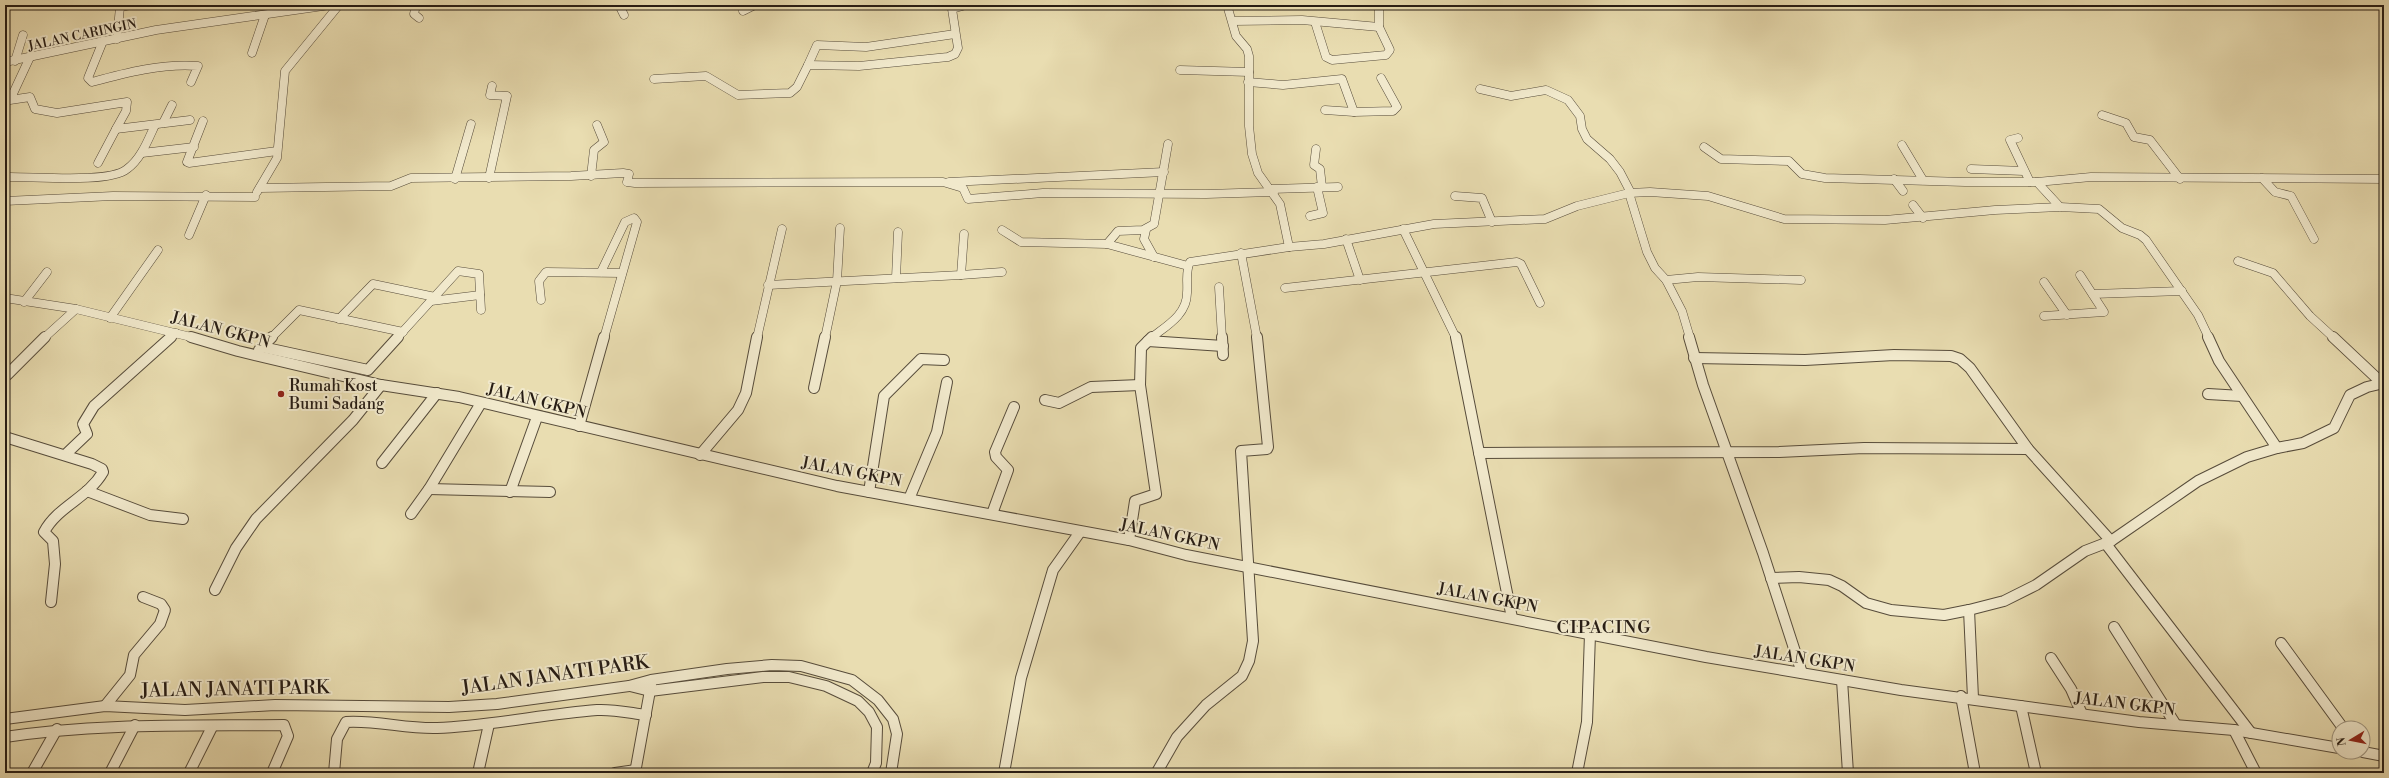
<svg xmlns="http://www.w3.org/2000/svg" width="2389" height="778" font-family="'Libre Bodoni',serif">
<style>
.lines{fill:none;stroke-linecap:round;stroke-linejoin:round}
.minor-far1-casing{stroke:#574c3b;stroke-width:9}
.minor-casing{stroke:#574c3b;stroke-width:12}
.minor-far1{stroke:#f1e9cc;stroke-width:8}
.minor{stroke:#f1e9cc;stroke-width:10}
.poi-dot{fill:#8f2418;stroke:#f1e9cc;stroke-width:1.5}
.labels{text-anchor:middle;stroke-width:4;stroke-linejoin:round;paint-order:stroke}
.far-street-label{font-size:13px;fill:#261c14;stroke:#f1e9cc}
.street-label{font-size:16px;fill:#261c14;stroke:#f1e9cc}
.poi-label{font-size:16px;fill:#261c14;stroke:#f1e9cc;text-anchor:start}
.quarter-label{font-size:18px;letter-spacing:1px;fill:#261c14;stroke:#f1e9cc}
.near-street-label{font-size:19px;fill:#261c14;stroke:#f1e9cc}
</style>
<rect width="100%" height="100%" fill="#e9ddb1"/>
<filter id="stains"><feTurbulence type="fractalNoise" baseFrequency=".005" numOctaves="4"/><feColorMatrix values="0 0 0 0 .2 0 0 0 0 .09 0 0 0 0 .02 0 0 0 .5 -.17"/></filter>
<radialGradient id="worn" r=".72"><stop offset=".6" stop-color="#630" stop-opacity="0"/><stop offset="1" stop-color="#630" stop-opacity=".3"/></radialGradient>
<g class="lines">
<defs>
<g id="minor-far1">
<path d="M416,5L414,14L419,18"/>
<path d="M619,5L624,15"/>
<path d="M743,11L755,5"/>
<path d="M1233,21L1302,20L1379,27"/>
<path d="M1315,22L1326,57L1332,60L1386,55L1390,50L1379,27V5"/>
<path d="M117,39L120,7L131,5"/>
<path d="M103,41L88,78L92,82C125,73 163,63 198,66L191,82"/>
<path d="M252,53L265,15"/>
<path d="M30,57L10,100L30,97L35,109L57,113L127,102L126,111L116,129L190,120"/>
<path d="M15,61L23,35"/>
<path d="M5,62L156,30L330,5"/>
<path d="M808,65L817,45L866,47L955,34"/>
<path d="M1180,70L1249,72"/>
<path d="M654,79L706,76L738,95L790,93L797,87L808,65L859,66L948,57L955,54L958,48L952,9L966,5"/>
<path d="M1248,82L1283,85L1342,79L1354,112L1393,111L1397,107L1381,78"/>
<path d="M1480,89L1511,96L1546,90L1568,100L1580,116L1582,129L1587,139L1610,159L1620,172L1631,193"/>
<path d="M1325,110L1354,112"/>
<path d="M2102,115L2126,123L2134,137L2150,140L2180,179"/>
<path d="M203,121L187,162L189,163L277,151"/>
<path d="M163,123L172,105"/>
<path d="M2018,138L2010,140L2030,182"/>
<path d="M1902,145L1923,180"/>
<path d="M1704,147L1721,159L1789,161L1802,174L1825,178L1965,182H2037L2091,177L2384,179"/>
<path d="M1316,149L1314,165L1320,169L1322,187"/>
<path d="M142,153L194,147"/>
<path d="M98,163L116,129"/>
<path d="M1971,169L2024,171"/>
<path d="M591,176L594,150L604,142L597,125"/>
<path d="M5,177C31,176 109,184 127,169C141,159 148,140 155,125"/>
<path d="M489,178L507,96L490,95L492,86"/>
<path d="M2262,178L2275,192L2291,196L2314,239"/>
<path d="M455,179L471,124"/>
<path d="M1894,179L1903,191"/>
<path d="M949,182L1164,172"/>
<path d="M2037,182L2060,207"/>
<path d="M260,188L391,186L411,178L571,176L623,173L629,174L627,182L635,183L943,182L963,188L968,199L1043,193L1206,194L1274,192"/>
<path d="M1271,189L1338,187"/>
<path d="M257,192L277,158L285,71L339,5"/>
<path d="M1629,193L1647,252L1655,268L1666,280L1682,311L1690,338"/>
<path d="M1455,196L1482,198L1492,222"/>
<path d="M5,201L113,196L255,197"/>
<path d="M1913,205L1923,218"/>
<path d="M1310,216L1323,213L1317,187"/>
<path d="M1403,229L1456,338"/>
<path d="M1002,230L1021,242L1107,244L1188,266"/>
<path d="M1146,230L1144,239L1154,257"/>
<path d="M189,235L206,195"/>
<path d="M1346,239L1360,280"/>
<path d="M1107,244L1118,231L1143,230L1154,224L1168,144"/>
<path d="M1289,247L1324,244L1434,224L1545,219L1577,206L1629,193L1650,192L1708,196L1784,219L1885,220L1995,210L2060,207L2099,209L2122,228L2140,235L2146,240L2198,315L2209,338"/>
<path d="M1241,253L1257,338"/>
<path d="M2238,261L2273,273L2310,316L2334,338"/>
<path d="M601,272L625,222L634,218L637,222L604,338"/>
<path d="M961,275L1002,272"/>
<path d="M896,278L898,232"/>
<path d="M1666,280L1698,277L1801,280"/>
<path d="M2044,282L2067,315"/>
<path d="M768,285L961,275L964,234"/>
<path d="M1219,287L1222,338"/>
<path d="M1285,288L1517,262L1521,264L1540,303"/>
<path d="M2093,294L2182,291"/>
<path d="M5,298L76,309L195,338"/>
<path d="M541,300L539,281L546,272L622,273"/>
<path d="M431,301L480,295"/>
<path d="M24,302L47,272"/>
<path d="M2044,316L2104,312L2080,275"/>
<path d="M110,318L158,250"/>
<path d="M339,319L373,284L435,297"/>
<path d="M44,338L76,309"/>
<path d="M170,338L176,333"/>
<path d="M271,338L299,310L403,332"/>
<path d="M397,338L458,271L479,274L481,310"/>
<path d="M757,338L782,229"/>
<path d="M825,338L837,281L840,228"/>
<path d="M1151,338C1166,326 1187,315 1187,293C1188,282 1185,272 1190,262L1289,247L1280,204L1258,173L1252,154L1249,126V56L1247,49L1236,36L1227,5"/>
</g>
<g id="minor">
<path d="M191,337L238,351L381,385L459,397L837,486L1129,540L1186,555L1706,657L1901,690L2139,722L2234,730L2339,748"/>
<path d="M1222,337L1223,355"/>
<path d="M1456,337L1512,618"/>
<path d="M1689,337L1703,385L1763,553L1802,673"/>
<path d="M2333,337L2383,384"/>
<path d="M1148,341L1223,346"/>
<path d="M262,347L368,370L398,337"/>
<path d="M259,350L272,337"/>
<path d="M1694,358L1805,360L1894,355L1951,356L1960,359L1970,368L2028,449L2111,541"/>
<path d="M7,375L45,337"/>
<path d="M814,388L825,337"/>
<path d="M2208,394L2242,396"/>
<path d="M1045,400L1059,403L1091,387L1140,385"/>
<path d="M579,426L604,337"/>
<path d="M5,437L92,464L102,469L103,472C88,498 58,506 44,532L53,541L55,564L51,602"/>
<path d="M2277,448L2303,443L2334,428L2350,395L2367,387L2384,383"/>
<path d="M1479,453L1779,452L1864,448L2028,449"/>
<path d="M65,455L87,434L83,424L94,406L171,337"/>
<path d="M700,455L738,410L746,393L757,337"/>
<path d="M382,463L437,393"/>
<path d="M429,489L550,492"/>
<path d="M87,491L150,515L183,519"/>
<path d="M510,492L537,417"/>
<path d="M869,492L884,396L921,359L944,360"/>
<path d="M909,499L937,432L947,382"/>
<path d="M411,514L429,489L481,403"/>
<path d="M992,514L1008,470L996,457L995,452L1014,407"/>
<path d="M1129,540L1135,501L1156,494L1140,385L1141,348L1152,337"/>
<path d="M2106,544L2251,733"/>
<path d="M1771,578L1799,577L1829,580L1842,586L1866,603L1891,610L1944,615L1969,610L2004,601L2036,585L2085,551L2111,541L2198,481L2247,457L2277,448L2219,361L2208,337"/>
<path d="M215,590L236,548L256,519L353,420L381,385"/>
<path d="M1969,610L1973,698"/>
<path d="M2114,627L2176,725"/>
<path d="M2281,643L2343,728"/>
<path d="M2051,658L2071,689L2082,714"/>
<path d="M1842,680L1848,773"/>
<path d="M630,686L650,691L763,677H789L826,686L858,701L869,712L877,727L876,763L872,773"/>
<path d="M1961,696L1975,773"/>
<path d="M105,706L130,675L134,655L160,624L165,610L161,604L143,597"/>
<path d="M2021,706L2036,773"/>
<path d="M5,719L105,706L185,710L275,705L449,707L497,704L629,686L651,680L727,669L772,665L801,666L852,680L878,700L893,719L897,734L891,773"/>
<path d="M2234,730L2256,773"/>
<path d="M5,737C98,723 191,726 284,725L288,736L272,773"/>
<path d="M2363,752L2384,756"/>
<path d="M1157,772L1177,737L1206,705L1242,676L1249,661L1253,641L1241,451L1267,449L1268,447L1257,337"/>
<path d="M32,773L57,729"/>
<path d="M110,773L135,725"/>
<path d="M189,773L212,727"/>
<path d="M334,773L337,739L346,722C376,720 406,729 437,728C491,726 544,714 597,710C613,709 630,713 646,715"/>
<path d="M478,773L489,724"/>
<path d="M615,773L636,770"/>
<path d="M635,773L651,685"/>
<path d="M1004,773L1021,678L1053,570L1080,532"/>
<path d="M1577,773L1587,722L1590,634"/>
</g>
</defs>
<!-- minor-far1 casing -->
<use href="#minor-far1" class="minor-far1-casing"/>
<!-- minor casing -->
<use href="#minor" class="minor-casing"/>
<!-- minor-far1 -->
<use href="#minor-far1" class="minor-far1"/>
<!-- minor -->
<use href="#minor" class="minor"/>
</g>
<!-- markers -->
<circle class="poi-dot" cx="281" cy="394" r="4"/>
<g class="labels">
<!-- far-street labels -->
<g class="far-street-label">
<text transform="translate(82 34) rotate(-12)" y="5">JALAN CARINGIN</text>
</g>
<!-- street labels -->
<g class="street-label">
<text transform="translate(221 329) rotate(15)" y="6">JALAN GKPN</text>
<text transform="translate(537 400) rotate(14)" y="6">JALAN GKPN</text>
<text transform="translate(852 471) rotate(11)" y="6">JALAN GKPN</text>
<text transform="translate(1170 534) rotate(12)" y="6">JALAN GKPN</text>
<text transform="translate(1488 597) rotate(11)" y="6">JALAN GKPN</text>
<text transform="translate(1805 658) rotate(9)" y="6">JALAN GKPN</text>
<text transform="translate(2125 703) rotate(7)" y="6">JALAN GKPN</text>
</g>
<!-- poi labels -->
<g class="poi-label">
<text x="289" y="391">Rumah Kost<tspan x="289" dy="18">Bumi Sadang</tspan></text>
</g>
<!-- quarter labels -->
<g class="quarter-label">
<text x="1604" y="633">CIPACING</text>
</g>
<!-- near-street labels -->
<g class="near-street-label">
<text transform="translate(555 674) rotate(-8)" y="7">JALAN JANATI PARK</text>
<text transform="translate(235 688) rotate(-1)" y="7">JALAN JANATI PARK</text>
</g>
</g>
<!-- margin -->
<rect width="2389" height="778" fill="none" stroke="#e9ddb1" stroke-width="20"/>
<rect x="6" y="6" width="2377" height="766" fill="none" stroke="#261c14" stroke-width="2"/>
<rect x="10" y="10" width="2369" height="758" fill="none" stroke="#261c14"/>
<!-- north arrow -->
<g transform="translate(2351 740) rotate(260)"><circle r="19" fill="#f1e9cc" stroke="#a09782"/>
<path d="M0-3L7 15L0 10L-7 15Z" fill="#8f2418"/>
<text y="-6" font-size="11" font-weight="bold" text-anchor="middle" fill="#261c14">N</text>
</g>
<rect width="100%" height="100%" filter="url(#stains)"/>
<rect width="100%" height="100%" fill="url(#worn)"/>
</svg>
